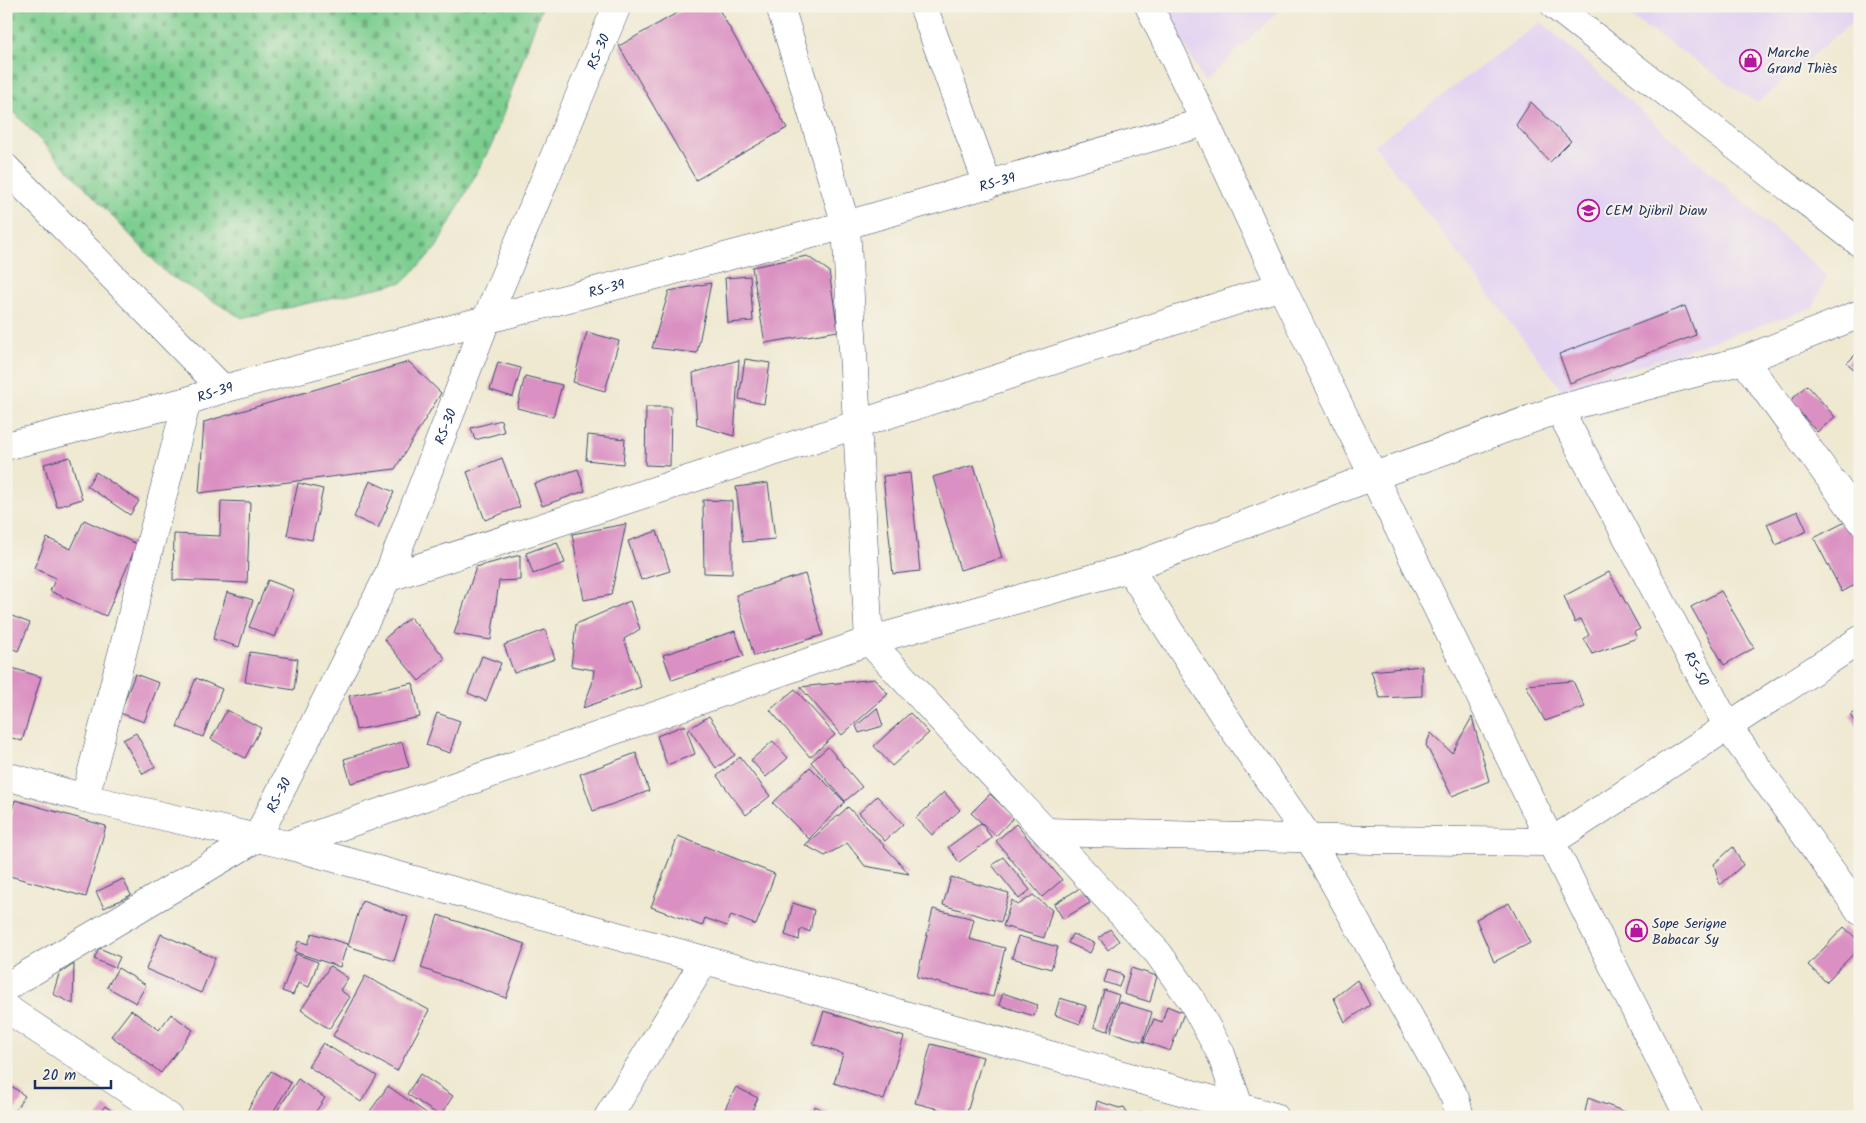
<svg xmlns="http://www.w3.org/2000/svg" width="1866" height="1123" font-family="Kalam,sans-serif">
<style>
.built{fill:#e3d3f2}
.cemetery{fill:url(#cemetery-stones);stroke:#4c7e76}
.building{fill:#da90c2}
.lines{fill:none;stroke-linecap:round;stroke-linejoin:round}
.minor-casing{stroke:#3b4b6f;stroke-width:29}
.minor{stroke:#fff;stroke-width:28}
.labels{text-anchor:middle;stroke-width:4;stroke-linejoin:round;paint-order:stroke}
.street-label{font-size:14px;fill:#1b2f5e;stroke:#f7f3e8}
.poi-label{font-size:14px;fill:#1b2f5e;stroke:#f7f3e8;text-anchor:start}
</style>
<defs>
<pattern id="cemetery-stones" width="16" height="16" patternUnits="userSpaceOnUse" patternTransform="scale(1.25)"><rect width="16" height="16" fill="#7cce8f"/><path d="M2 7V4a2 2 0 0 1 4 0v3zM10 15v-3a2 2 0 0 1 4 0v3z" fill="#65a878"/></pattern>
</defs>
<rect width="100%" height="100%" fill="#f7f3e8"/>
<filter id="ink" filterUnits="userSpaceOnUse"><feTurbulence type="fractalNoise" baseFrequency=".02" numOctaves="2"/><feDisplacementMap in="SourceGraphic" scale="10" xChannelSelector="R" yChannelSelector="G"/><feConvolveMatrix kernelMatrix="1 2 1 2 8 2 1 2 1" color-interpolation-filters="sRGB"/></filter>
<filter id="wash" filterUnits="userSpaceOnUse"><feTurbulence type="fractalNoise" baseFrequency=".0096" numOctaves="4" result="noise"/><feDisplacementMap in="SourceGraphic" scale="20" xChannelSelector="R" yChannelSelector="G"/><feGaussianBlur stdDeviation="1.12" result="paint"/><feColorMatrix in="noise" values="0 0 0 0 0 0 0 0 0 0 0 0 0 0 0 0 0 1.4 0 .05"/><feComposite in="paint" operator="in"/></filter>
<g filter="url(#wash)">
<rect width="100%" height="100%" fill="#efe9d2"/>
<!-- built -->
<g class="built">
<path d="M1165,6H1284L1204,82Z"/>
<path d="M1615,6H1858L1859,16L1757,103Z"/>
<path d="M1541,22L1827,276L1813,308L1563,391L1375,145Z"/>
</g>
<!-- cemetery -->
<path class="cemetery" d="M6,6H542L493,142L436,248L403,282L242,318L167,274L6,104Z"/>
<g id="blocks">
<!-- building -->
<g class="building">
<path d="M689,6H717L787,128L696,180L619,46Z"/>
<path d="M1531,102L1571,141L1550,162L1516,125Z"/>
<path d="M807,256L829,271L838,331L765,343L752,267Z"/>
<path d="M750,276L753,321L728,323L725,278Z"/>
<path d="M711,283L697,353L652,348L669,291Z"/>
<path d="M1685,306L1696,335L1570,383L1559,354Z"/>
<path d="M587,332L619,341L605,391L573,382Z"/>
<path d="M1860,350V375L1847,363Z"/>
<path d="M745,359L770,363L764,404L739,399Z"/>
<path d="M739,360L734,436L697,425L693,373Z"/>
<path d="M409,362L441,393L395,469L199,493L204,422Z"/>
<path d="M498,362L521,368L513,397L490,390Z"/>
<path d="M525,376L562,385L553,417L517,408Z"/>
<path d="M1807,385L1835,417L1817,432L1790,401Z"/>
<path d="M646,407H671L670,466L645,465Z"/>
<path d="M501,420L504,432L475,440L471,428Z"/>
<path d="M588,435L625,439L623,464L586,460Z"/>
<path d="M70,457L82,499L57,507L44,464Z"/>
<path d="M502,458L520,507L485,520L467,472Z"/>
<path d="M974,465L1002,558L960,570L933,477Z"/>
<path d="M578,469L585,491L542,506L534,484Z"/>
<path d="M96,472L139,501L130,515L87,486Z"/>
<path d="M910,473L920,571L893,574L883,476Z"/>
<path d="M370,481L394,492L378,528L354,517Z"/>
<path d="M298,483L323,489L312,540L287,535Z"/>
<path d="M768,483L775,539L743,542L736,487Z"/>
<path d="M703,500L732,501V574L704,573Z"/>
<path d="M221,501L250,502L247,583L173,580L174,534L220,536Z"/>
<path d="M1798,511L1807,531L1776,545L1767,524Z"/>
<path d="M1853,518L1860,531V582L1842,592L1814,538Z"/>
<path d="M84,520L137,544L106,616L50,591L56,578L34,568L47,538L71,549Z"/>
<path d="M626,524L611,595L584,600L572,534Z"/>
<path d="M657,531L670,571L641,580L628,541Z"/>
<path d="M557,542L565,563L533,574L526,553Z"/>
<path d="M520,555V580L499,581L491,640L454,634L476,567Z"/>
<path d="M1609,572L1640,629L1634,632L1637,638L1592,654L1584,639L1589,635L1581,619L1575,623L1564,596Z"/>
<path d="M805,574L823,635L754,656L736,595Z"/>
<path d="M268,580L294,590L275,637L249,627Z"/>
<path d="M1721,591L1754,648L1724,665L1691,607Z"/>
<path d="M227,592L253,600L239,647L213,639Z"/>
<path d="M630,601L640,629L624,639L641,687L583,708L592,684L594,670L571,666L576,624Z"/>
<path d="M12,616L30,623L18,651L6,646V632Z"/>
<path d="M410,617L445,658L419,681L384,639Z"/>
<path d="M545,630L555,659L514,673L504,645Z"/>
<path d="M735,631L744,656L672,680L663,655Z"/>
<path d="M250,652L298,659L294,690L245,682Z"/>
<path d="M482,656L501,663L486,701L468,693Z"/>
<path d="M6,666L41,677L22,741L6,736Z"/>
<path d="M1422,666V696L1380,698L1371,671Z"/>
<path d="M135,674L159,683L144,722L120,713Z"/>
<path d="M196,678L222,689L203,737L177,727Z"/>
<path d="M875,679L888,694L842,735L800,687Z"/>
<path d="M1573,681L1585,707L1545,721L1526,685Z"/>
<path d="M413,683L420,717L356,730L349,696Z"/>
<path d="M795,689L835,735L810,757L770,710Z"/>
<path d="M877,708L883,726L859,733L856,726Z"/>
<path d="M1860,708V730L1850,715Z"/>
<path d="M227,710L261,728L245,758L211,739Z"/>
<path d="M437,713L460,721L450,753L426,745Z"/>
<path d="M910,713L929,733L892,766L874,746Z"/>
<path d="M709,716L735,755L716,768L689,729Z"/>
<path d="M1472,717L1489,781L1452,796L1426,745L1431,733L1452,753Z"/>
<path d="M685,725L695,754L667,765L657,736Z"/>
<path d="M136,733L155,767L143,774L123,740Z"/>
<path d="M773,741L788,758L766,777L751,760Z"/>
<path d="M402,742L409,767L351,783L344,759Z"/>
<path d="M828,747L862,787L845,801L811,762Z"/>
<path d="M636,753L649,791L593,811L580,774Z"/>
<path d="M740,757L770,796L746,815L717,776Z"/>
<path d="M810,767L845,802L809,839L773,803Z"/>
<path d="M944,792L960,810L932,835L916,818Z"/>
<path d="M990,794L1014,817L996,836L971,813Z"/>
<path d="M877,796L903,824L885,841L859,813Z"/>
<path d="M15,800L106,826L86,897L6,875V832Z"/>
<path d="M848,807L899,862L909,874L865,866L847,843L825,856L805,845Z"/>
<path d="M981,823L992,838L959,862L948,847Z"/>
<path d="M1016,824L1062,880L1042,897L996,841Z"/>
<path d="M678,836L775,874L756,925L731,915L727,926L705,918L702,926L651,907Z"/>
<path d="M1733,847L1743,865L1720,885L1714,864Z"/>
<path d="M1003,857L1030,890L1019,899L992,865Z"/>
<path d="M951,877L1009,893L1001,922L943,905Z"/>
<path d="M123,879L131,895L104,908L96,892Z"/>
<path d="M1080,888L1090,903L1063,919L1054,904Z"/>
<path d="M1033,895L1052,910L1044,938L1003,926L1012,900L1018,905Z"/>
<path d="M362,901L408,917L394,961L348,946Z"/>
<path d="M793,903L814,910L810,932L803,929L800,931L799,940L785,935Z"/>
<path d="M1509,903L1530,943L1494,962L1476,919Z"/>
<path d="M933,909L974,919L969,939L1005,948L993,997L917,977Z"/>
<path d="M438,915L525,944L506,998L421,968Z"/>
<path d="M1844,927L1860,942V947L1826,982L1808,965Z"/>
<path d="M1110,929L1119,941L1108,950L1099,938Z"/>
<path d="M312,933L347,944L340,967L295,952L298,941L308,944Z"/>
<path d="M161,934L215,958L201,993L146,969Z"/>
<path d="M1072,934L1095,943L1090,953L1068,943Z"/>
<path d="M1018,936L1058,947L1051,969L1012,958Z"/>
<path d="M99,948L120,957L115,968L94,959Z"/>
<path d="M296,954L318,962L309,987L298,983L293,995L282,991Z"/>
<path d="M74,964L73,1004L53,994L59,974Z"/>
<path d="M330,966L348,978L340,990L350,997L329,1029L301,1010Z"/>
<path d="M118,968L146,985L136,1003L107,987Z"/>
<path d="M1131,968L1157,976L1150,1002L1124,994Z"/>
<path d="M1108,970L1123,975L1119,987L1104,982Z"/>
<path d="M365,976L429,1010L397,1071L333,1036Z"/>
<path d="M1357,980L1370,1005L1345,1022L1334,998Z"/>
<path d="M1104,990L1119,995L1108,1031L1094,1027Z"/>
<path d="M1003,993L1038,1005L1034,1016L999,1005Z"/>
<path d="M1060,998L1086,1006L1080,1024L1055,1015Z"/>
<path d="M1119,1002L1152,1012L1143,1042L1111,1032Z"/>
<path d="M1167,1006L1184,1013L1170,1051L1144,1042L1154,1019L1162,1022Z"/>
<path d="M131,1010L159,1030L171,1014L193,1030L161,1073L111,1036Z"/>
<path d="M824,1011L904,1037L884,1100L834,1083L843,1054L813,1044Z"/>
<path d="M323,1043L377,1076L361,1102L308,1066Z"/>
<path d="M931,1044L983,1057L966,1116L915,1103Z"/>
<path d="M271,1071L291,1083L270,1117H256L247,1111Z"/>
<path d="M420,1074L453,1096L440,1116L407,1094Z"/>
<path d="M298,1079L325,1098L312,1117H273Z"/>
<path d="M388,1086L432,1117H366Z"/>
<path d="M13,1087L25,1096L10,1117H6V1097Z"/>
<path d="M736,1087L758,1098L750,1114L756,1117H721Z"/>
<path d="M1588,1098L1639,1117H1584Z"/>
<path d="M1097,1101L1119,1108L1124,1107L1129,1115V1117H1094Z"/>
<path d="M105,1106L120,1117H97Z"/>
<path d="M815,1106L836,1117H810Z"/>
<path d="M1140,1112L1142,1117H1131Z"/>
</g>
</g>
</g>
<g filter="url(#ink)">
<use href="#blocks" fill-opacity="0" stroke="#3b4b6f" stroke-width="1"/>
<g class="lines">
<defs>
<g id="minor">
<path d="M780,6L846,225L869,641L1158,953L1193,1002L1221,1054L1239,1106"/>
<path d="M923,6L988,185"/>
<path d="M1149,6L1205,122L1281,286L1551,842L1689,1117"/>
<path d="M1555,6L1860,243"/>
<path d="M6,168L223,389"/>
<path d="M1744,360L1860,520"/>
<path id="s1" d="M1559,409L1728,727L1860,911"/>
<path id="s2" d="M6,446L187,401L223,389L846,225L1205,122"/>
<path d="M1129,568L1223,714L1309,838L1455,1098L1460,1117"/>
<path d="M387,578L1281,286"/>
<path d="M6,776L85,798L287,845L1275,1117"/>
<path d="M85,798L187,401"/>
<path d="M1046,832L1374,840L1551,842L1860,640"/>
<path d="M287,845L869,641L1129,568L1374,476L1559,409L1744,360L1860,314"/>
<path id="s3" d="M6,987L257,838L387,578L487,318L617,6"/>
<path d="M6,1008L169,1117"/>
<path d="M608,1117L705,960"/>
</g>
</defs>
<!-- minor casing -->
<use href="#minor" class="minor-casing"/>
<!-- minor -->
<use href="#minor" class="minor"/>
</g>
</g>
<!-- icons -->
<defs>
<symbol id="shop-ring" viewBox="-11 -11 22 22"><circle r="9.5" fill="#f7f3e8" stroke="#b5179e" stroke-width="1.5"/><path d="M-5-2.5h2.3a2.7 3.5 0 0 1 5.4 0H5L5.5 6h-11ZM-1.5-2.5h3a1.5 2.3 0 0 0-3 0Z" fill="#b5179e"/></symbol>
<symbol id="school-ring" viewBox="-11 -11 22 22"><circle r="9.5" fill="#f7f3e8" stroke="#b5179e" stroke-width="1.5"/><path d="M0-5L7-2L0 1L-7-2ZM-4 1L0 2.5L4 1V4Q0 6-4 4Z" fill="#b5179e"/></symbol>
</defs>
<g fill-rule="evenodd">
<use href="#shop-ring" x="1738" y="48" width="25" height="25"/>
<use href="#school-ring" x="1576" y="198" width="25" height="25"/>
<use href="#shop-ring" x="1624" y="918" width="25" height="25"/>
</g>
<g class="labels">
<!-- street labels -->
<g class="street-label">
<text dy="5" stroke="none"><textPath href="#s3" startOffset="1150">RS-30</textPath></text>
<text dy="5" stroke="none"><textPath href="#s2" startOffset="1026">RS-39</textPath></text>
<text dy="5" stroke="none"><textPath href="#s2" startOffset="621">RS-39</textPath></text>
<text dy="5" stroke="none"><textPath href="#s2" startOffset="216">RS-39</textPath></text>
<text dy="5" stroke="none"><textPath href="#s3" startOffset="745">RS-30</textPath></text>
<text dy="5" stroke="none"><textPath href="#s1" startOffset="294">RS-50</textPath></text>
<text dy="5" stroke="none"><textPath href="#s3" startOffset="340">RS-30</textPath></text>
</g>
<!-- poi labels -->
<g class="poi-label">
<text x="1767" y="57">Marche<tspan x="1767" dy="16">Grand Thiès</tspan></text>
<text x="1605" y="215">CEM Djibril Diaw</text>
<text x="1652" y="928">Sope Serigne<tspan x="1652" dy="16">Babacar Sy</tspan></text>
</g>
</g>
<!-- margin -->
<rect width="1866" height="1123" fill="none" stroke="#f7f3e8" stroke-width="25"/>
<!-- scale -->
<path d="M35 1080v8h76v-8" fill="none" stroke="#1b2f5e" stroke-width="2.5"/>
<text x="42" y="1080" font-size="15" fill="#1b2f5e" stroke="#f7f3e8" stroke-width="4" paint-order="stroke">20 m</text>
</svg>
